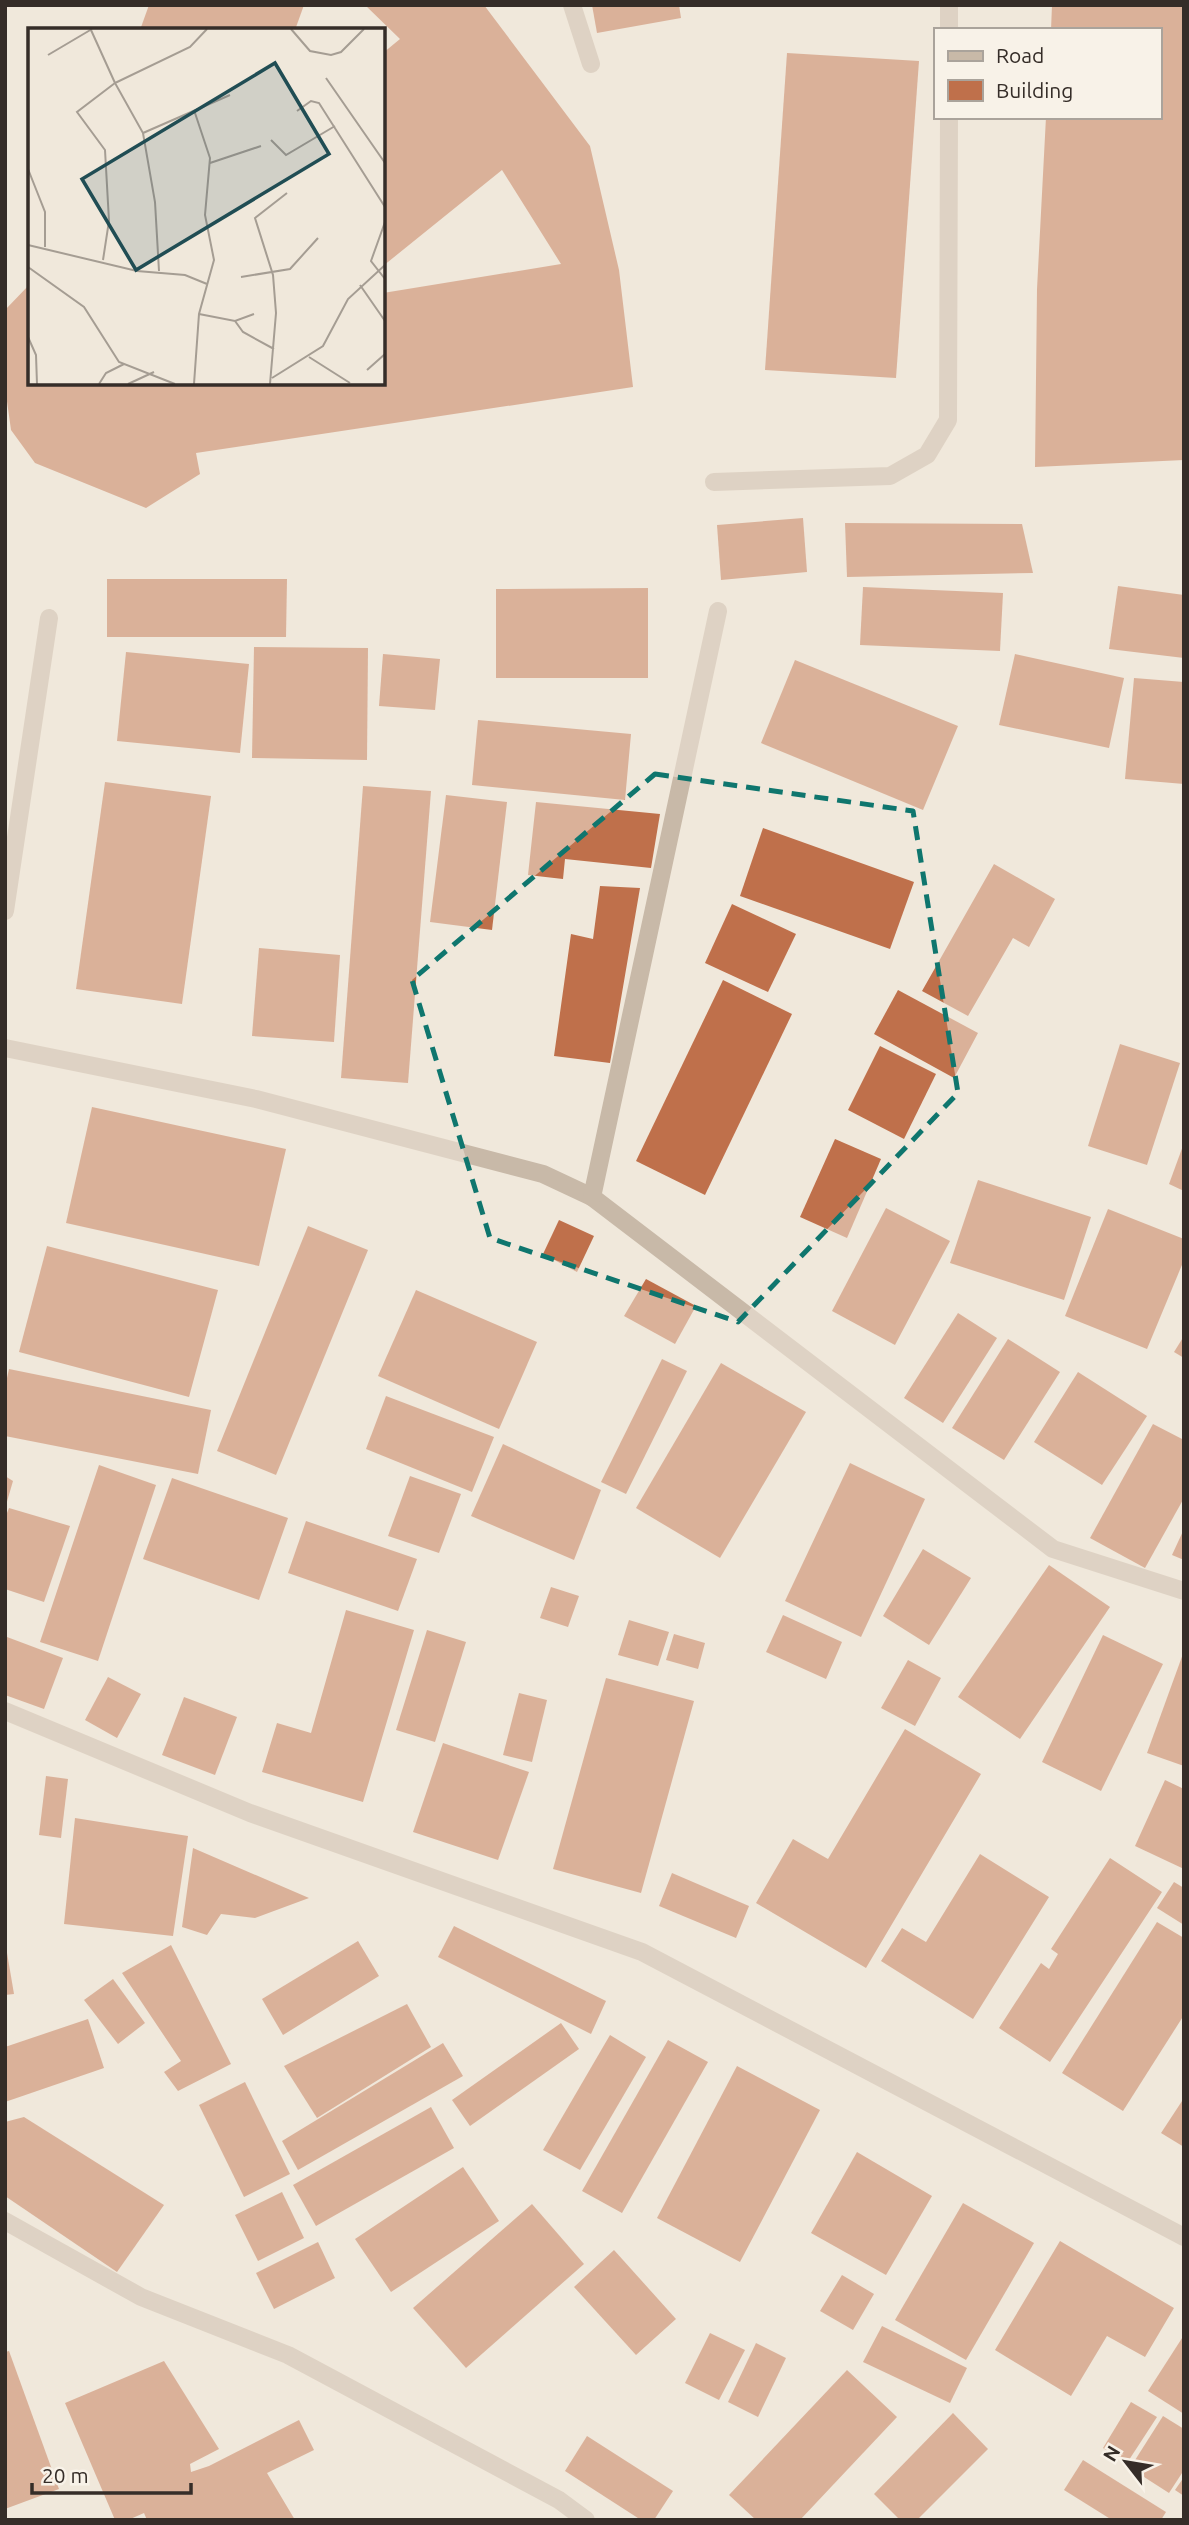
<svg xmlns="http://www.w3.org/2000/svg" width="1189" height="2525" font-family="Ubuntu,sans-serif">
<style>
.building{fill:#bf704b}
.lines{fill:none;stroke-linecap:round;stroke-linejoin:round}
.minor{stroke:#c8b9a8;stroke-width:18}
.marked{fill:none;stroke:#0f766e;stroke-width:5;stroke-dasharray:14 9;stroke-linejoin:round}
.inset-road{fill:none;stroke:#a59d93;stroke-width:2}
.view{fill:#204d54;fill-opacity:0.15;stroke:#204d54;stroke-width:3.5}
.inset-edge{fill:none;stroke:#352d28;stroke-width:3.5}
</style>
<rect width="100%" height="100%" fill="#f0e8db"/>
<!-- building -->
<g class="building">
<path d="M149,5H304L295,30H140Z"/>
<path d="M365,5H484L590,146L619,270L633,387L196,453L200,474L146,508L35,463L11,430L5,387V310L30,284V383H383V293L561,264L502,170L383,266V53L400,39Z"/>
<path d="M592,5H679L681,18L597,33Z"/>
<path d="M1052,5H1184V460L1035,467L1037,289L1046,117H1159V30H1051Z"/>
<path d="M787,53L919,61L896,378L765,370Z"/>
<path d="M803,518L807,572L721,580L717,525Z"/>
<path d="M845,523L1022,524L1033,573L847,577Z"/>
<path d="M107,579H287L286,637H107Z"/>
<path d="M1118,586L1184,595V658L1109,649Z"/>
<path d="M863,587L1003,593L1000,651L860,645Z"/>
<path d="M648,588V678H496V589Z"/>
<path d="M254,647L368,648L367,760L252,758Z"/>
<path d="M126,652L249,664L240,753L117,741Z"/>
<path d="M383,654L440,659L435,710L379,706Z"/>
<path d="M1015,654L1124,678L1109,748L999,725Z"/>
<path d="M795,660L958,726L923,810L761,743Z"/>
<path d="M1134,678L1184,682V784L1125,779Z"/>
<path d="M478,720L631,734L625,800L472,785Z"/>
<path d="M105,782L211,796L182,1004L76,989Z"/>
<path d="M363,786L431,791L408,1083L341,1078Z"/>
<path d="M446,795L507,802L492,930L430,922Z"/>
<path d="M536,802L660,814L651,868L565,859L563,879L528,875Z"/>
<path d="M763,828L914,882L890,949L740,896Z"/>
<path d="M994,864L1055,899L1029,947L1013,938L968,1016L922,991Z"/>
<path d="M600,886L640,888L610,1063L554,1056L571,934L593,939Z"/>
<path d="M732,904L796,934L768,992L705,963Z"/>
<path d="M259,948L340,955L334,1042L252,1036Z"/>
<path d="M723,980L792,1014L705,1195L636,1161Z"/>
<path d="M898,990L978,1033L954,1078L874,1034Z"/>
<path d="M1120,1044L1180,1063L1147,1165L1088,1146Z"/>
<path d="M880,1046L936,1074L904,1139L848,1110Z"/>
<path d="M92,1107L286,1149L259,1266L66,1223Z"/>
<path d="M835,1139L881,1159L847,1238L800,1217Z"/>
<path d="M1184,1143V1191L1169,1184Z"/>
<path d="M978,1180L1091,1217L1064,1300L950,1263Z"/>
<path d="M886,1208L950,1241L895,1345L832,1311Z"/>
<path d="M1108,1209L1184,1239V1260L1147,1349L1065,1316Z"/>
<path d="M559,1220L594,1236L577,1272L543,1254Z"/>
<path d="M308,1226L368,1250L276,1475L217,1451Z"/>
<path d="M47,1246L218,1290L189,1397L19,1352Z"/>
<path d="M646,1279L696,1306L675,1344L624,1316Z"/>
<path d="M416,1290L537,1342L499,1429L378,1376Z"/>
<path d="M958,1313L997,1338L943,1423L904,1398Z"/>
<path d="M1184,1336V1358L1174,1352Z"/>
<path d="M1008,1339L1060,1372L1004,1460L952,1428Z"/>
<path d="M662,1359L687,1371L626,1494L601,1482Z"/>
<path d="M721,1363L806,1412L720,1558L636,1508Z"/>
<path d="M9,1369L211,1410L198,1474L5,1436V1387Z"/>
<path d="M1078,1372L1147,1416L1102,1485L1034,1442Z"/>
<path d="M386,1396L494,1437L472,1492L366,1449Z"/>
<path d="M1153,1424L1184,1440V1498L1145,1568L1090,1538Z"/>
<path d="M503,1444L601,1490L574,1560L471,1516Z"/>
<path d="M850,1463L925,1499L861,1637L785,1601Z"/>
<path d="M99,1465L156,1485L98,1661L40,1642Z"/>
<path d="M5,1476L13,1481L6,1505H5Z"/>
<path d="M410,1476L461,1494L439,1553L388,1536Z"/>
<path d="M172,1478L288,1518L259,1600L143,1559Z"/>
<path d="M9,1508L70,1526L44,1602L5,1589V1518Z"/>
<path d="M306,1521L417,1559L398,1611L288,1573Z"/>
<path d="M1184,1529V1560L1172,1555Z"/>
<path d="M923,1549L971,1578L929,1645L883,1616Z"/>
<path d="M1049,1565L1110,1607L1020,1739L958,1697Z"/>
<path d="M551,1587L579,1596L568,1627L540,1618Z"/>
<path d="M346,1610L414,1630L363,1802L262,1772L277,1723L311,1733Z"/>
<path d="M783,1615L842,1642L826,1679L766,1652Z"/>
<path d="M629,1620L669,1632L658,1666L618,1655Z"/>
<path d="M427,1630L466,1642L435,1742L396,1730Z"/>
<path d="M674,1634L705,1643L698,1669L666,1660Z"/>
<path d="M1103,1635L1163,1664L1101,1791L1042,1762Z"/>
<path d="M7,1637L63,1658L44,1709L5,1695Z"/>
<path d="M1184,1651V1766L1147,1753Z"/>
<path d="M908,1660L941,1678L915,1726L881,1708Z"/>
<path d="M108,1677L141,1694L117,1738L85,1720Z"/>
<path d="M606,1678L694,1701L641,1893L553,1869Z"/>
<path d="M519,1693L547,1700L532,1762L503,1755Z"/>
<path d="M184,1697L237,1717L215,1775L162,1755Z"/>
<path d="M905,1729L981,1774L866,1968L756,1903L793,1839L828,1859Z"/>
<path d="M443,1743L529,1772L498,1860L413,1832Z"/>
<path d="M46,1776L68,1779L61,1838L39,1835Z"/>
<path d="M1165,1780L1184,1789V1869L1135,1846Z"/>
<path d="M75,1818L188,1836L173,1936L64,1924Z"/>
<path d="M193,1848L309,1898L255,1918L221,1914L207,1935L182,1927Z"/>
<path d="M980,1854L1049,1897L973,2019L881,1961L902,1928L926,1942Z"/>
<path d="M1110,1858L1162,1892L1050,2062L999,2028L1041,1963L1049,1969L1058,1954L1051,1949Z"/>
<path d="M672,1873L749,1906L736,1938L659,1906Z"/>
<path d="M1174,1882L1184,1888V1925L1157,1908Z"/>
<path d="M1157,1922L1184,1938V2015L1123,2111L1062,2073Z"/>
<path d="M454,1926L606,2001L591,2034L438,1957Z"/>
<path d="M5,1941L14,1994L5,1995Z"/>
<path d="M358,1941L379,1976L283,2035L262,1999Z"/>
<path d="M171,1945L231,2064L178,2091L164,2072L181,2061L122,1973Z"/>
<path d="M113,1979L145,2023L118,2044L84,2000Z"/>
<path d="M407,2004L431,2047L317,2118L284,2066Z"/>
<path d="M88,2019L104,2068L5,2102V2047Z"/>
<path d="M561,2023L579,2049L470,2126L452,2100Z"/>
<path d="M610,2035L646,2057L580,2170L543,2150Z"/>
<path d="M668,2040L708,2062L622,2213L582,2191Z"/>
<path d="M443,2043L463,2076L298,2170L282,2141Z"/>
<path d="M737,2066L820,2110L740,2262L657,2218Z"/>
<path d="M245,2082L290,2174L244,2197L199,2105Z"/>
<path d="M1184,2098V2147L1161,2133Z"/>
<path d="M431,2107L454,2148L316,2226L293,2185Z"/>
<path d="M24,2117L164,2205L117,2272L5,2196V2122Z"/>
<path d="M857,2152L932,2196L886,2275L811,2233Z"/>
<path d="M463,2167L499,2221L391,2292L355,2239Z"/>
<path d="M282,2192L304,2238L258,2261L235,2215Z"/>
<path d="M963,2203L1034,2243L966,2360L895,2320Z"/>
<path d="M532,2204L584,2264L466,2368L413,2308Z"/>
<path d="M1060,2241L1174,2308L1145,2357L1107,2336L1071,2396L995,2350Z"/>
<path d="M318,2242L335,2278L274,2309L256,2273Z"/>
<path d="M614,2250L676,2319L636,2355L574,2287Z"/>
<path d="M842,2275L874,2294L853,2330L820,2311Z"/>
<path d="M882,2326L967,2368L950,2403L863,2362Z"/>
<path d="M710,2333L745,2350L719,2400L685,2383Z"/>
<path d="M1184,2335V2414L1148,2391Z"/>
<path d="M756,2343L786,2358L758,2417L728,2402Z"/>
<path d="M9,2351L59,2489L5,2509V2352Z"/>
<path d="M164,2361L219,2449L190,2464L191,2472L209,2466L299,2420L314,2450L267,2473L295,2520H147L144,2513L128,2520H115L65,2403Z"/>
<path d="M847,2370L897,2417L800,2520H756L729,2495Z"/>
<path d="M1131,2402L1157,2417L1127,2463L1103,2448Z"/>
<path d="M953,2413L988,2449L917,2520H900L874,2494Z"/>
<path d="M1163,2416L1184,2429V2470L1169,2493L1130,2468Z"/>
<path d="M587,2436L673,2491L654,2520H641L565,2471Z"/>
<path d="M1083,2460L1166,2512L1161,2520H1112L1064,2490Z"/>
<path d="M1184,2477V2496L1175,2490Z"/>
</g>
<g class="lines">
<!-- minor -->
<g class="minor">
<path d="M572,5L591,64"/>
<path d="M949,30V5"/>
<path d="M714,482L890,476L927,455L948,420L949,117"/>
<path d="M5,911L49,618"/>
<path d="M5,1048L256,1099L543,1174L592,1197L1053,1549L1184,1591"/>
<path d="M592,1197L718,611"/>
<path d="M5,1711L250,1813L642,1952L1184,2237"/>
<path d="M5,2221L141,2297L288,2355L559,2500L586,2520"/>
</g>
</g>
<!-- marked area -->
<path d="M0 0H1189V2525H0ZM655,774L913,811L958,1093L738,1322L490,1238L412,980Z" fill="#f0e8db" fill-opacity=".55" fill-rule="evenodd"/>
<path class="marked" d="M655,774L913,811L958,1093L738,1322L490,1238L412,980Z"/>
<!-- overview -->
<g transform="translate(28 28)">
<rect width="357" height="357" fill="#f0e8db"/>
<path class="inset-road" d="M263,1L282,23L303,27L313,24L336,1M63,2L87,55L49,84L77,122L81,193L75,232M20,27L64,1M298,50L357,135M269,83L283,73L291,75L357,179M115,105L202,67M243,112L258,127L307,98M182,135L233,118M0,141L17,184V219M357,194L343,233L357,251M0,217L109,243L157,247L179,256M0,239L56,279L91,334L147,356M131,243L127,174L115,105L87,55L162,19L179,1M213,249L262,241L290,210M332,257L357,293M171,286L207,293L226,286M207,293L215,304L246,321M0,309L8,327L9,356M281,329L322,355M339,342L357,326M244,350L295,318L320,271L357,237M71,356L78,345L96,336M100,356L126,344M166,356L171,286L186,232L177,187L182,130L166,82M242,356L248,285L245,247L227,190L259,165"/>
<path class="view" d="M247,35L301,126L108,242L54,151Z"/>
<rect width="357" height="357" class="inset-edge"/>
</g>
<!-- border -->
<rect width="1189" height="2525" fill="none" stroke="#352d28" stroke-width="14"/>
<!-- legend -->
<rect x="934" y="28" width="228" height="91" fill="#f8f2e8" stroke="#aaa39b" stroke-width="2"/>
<rect x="948" y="51" width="35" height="10" fill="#c8b9a8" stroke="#aaa39b" stroke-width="2"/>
<text x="996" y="63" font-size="21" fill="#352d28">Road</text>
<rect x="948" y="80" width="35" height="21" fill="#bf704b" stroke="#aaa39b" stroke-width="2"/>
<text x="996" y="98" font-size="21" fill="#352d28">Building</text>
<!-- north arrow -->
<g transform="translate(1126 2462) rotate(301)" stroke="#f8f2e8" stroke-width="5" paint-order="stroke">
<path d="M0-5L12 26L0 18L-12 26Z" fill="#352d28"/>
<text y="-10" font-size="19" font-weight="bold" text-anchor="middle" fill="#352d28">N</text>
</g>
<!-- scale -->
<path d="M32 2483v10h159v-10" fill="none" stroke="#352d28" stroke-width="3.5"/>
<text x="42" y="2483" font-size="21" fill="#352d28" stroke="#f8f2e8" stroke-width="5" paint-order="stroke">20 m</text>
</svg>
